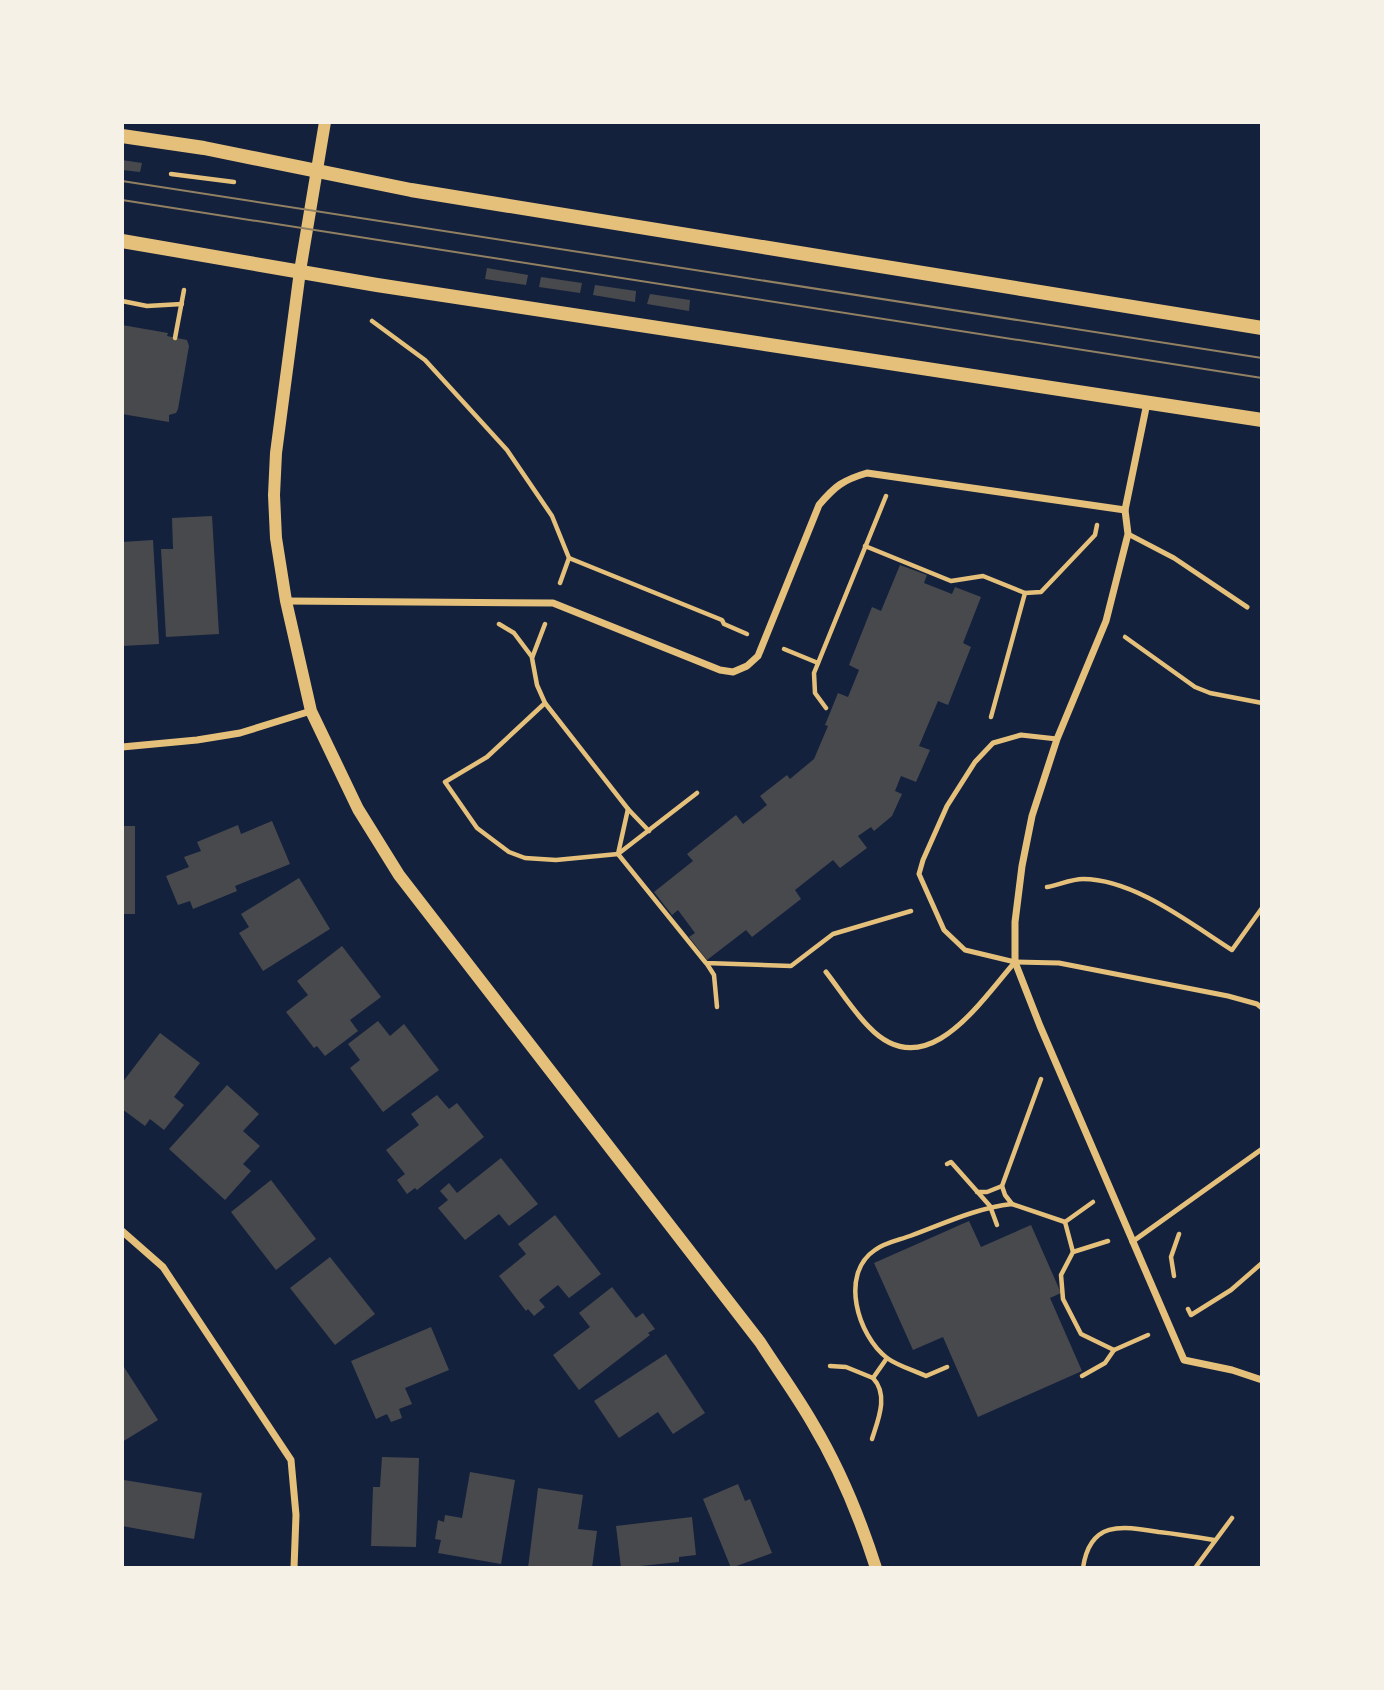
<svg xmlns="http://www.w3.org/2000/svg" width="1384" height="1690" font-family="Inter,sans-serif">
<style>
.building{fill:#48494c}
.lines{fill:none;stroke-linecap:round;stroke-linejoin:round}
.path{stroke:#e5c07b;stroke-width:4.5}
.service{stroke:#e5c07b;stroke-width:5}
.minor{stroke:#e5c07b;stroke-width:7}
.tertiary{stroke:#e5c07b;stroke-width:12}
.secondary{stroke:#e5c07b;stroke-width:14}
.tram{stroke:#918062;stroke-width:2}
</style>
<rect width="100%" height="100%" fill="#14213d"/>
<!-- building -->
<g class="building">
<path d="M122,160L142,163L140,172L122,170Z"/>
<path d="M487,268L528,275L526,285L485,279Z"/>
<path d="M541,277L582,283L580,293L539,287Z"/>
<path d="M595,285L636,291L635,302L593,295Z"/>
<path d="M650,294L690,300L689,311L647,304Z"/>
<path d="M122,325L168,333L167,336L187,340L189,346L178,409L176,413L169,415V422L122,414Z"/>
<path d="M212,516L219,634L166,637L161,549H173L172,518Z"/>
<path d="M153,540L159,644L122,646V542Z"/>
<path d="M900,565L927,575L924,583L952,594L955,587L981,597L963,643L971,647L948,705L938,701L919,746L930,750L916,782L901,776L895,791L902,794L892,816L874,831L871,827L858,836L867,848L840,868L833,860L795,890L801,899L752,937L746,930L707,960L689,937L695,933L678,910L672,915L654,892L693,861L687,854L736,815L743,824L767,805L760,796L787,775L790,779L814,759L828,726L825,725L838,693L848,697L859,670L849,665L872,607L881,611Z"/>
<path d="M272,821L290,864L235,886L237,891L193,909L190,901L178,905L166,876L189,867L184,857L201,851L197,842L238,825L241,834Z"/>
<rect x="122" y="826" width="13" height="88"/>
<path d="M299,878L330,929L263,971L239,933L249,927L241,914Z"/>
<path d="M342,946L381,997L350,1020L358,1031L325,1056L317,1046L314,1048L286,1012L308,995L297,981Z"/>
<path d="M378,1021L390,1036L404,1024L439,1070L383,1112L350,1068L360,1060L348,1044Z"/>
<path d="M160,1033L200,1063L174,1097L184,1105L164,1130L150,1119L145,1126L122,1109V1083Z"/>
<path d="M227,1085L259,1114L243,1131L260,1146L243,1164L251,1171L225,1200L169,1149Z"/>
<path d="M437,1095L449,1109L457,1103L484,1137L417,1190L415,1188L407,1194L397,1180L405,1174L386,1150L419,1125L411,1114Z"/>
<path d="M501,1158L538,1204L509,1226L499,1214L465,1240L438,1208L448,1200L440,1191L449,1183L457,1193Z"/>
<path d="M271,1180L316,1239L276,1270L231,1212Z"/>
<path d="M555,1215L601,1274L569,1298L558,1285L539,1300L545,1307L534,1316L528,1309L526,1311L499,1276L526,1254L518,1244Z"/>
<path d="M969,1221L981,1247L1031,1225L1061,1293L1050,1298L1082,1371L978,1417L943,1337L913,1350L874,1263Z"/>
<path d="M330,1257L375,1314L335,1345L290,1288Z"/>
<path d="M612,1287L636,1318L643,1313L655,1329L648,1333L650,1335L579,1390L553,1355L590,1327L579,1313Z"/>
<path d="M431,1327L449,1370L405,1388L412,1404L399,1409L402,1418L391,1422L387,1414L376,1419L351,1361Z"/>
<path d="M666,1354L705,1413L673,1434L658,1412L619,1438L594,1401Z"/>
<path d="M122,1364L158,1420L122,1442Z"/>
<path d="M382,1457L419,1458L416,1547L371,1546L373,1487H380Z"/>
<path d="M470,1472L515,1480L501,1564L438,1553L441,1540L435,1539L438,1520L444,1522L445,1515L462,1518Z"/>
<path d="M124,1480L202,1493L194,1539L122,1526Z"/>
<path d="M738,1484L745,1501L750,1499L772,1553L731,1568L703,1499Z"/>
<path d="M538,1488L583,1495L578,1529L597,1531L592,1568H528Z"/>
<path d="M692,1517L696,1555L679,1557V1562L621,1568L616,1526Z"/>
</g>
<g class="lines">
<!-- path -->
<g class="path">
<path d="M171,174L234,182"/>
<path d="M122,301L147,306L182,304"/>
<path d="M372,321L425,360L507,450L552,516L569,558L560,583"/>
<path d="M175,338L184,290"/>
<path d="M865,546L951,581L983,576L1025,593L1041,592L1095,535L1097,525"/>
<path d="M569,558L722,620L724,624L747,634"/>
<path d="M499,624L514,633L532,657"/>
<path d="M545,624L532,658L537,685L545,703L628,809L649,831"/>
<path d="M1125,637L1195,687L1210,693L1262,703"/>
<path d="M784,649L818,663"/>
<path d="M545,703L487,757L445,782L477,828L509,852L525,858L556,860L618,854L697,793"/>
<path d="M826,708L815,693L814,673L886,496"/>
<path d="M991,717L1025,593"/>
<path d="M628,809L618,854L706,963L791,966L833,934L911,911"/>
<path d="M1047,887C1058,885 1072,879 1083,879C1134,879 1191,924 1232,950L1262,908"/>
<path d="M707,964L714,975L717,1007"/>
<path d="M1041,1079L1002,1186L1005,1195L1012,1204L1065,1222"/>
<path d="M947,1164L951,1162L990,1206L997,1225"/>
<path d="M977,1192H987L1002,1186"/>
<path d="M1108,1241L1073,1252L1061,1275L1063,1299L1081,1334L1114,1350"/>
<path d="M1073,1252L1065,1222L1093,1202"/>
<path d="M1174,1276L1171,1257L1179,1234"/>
<path d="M1188,1309L1191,1315L1231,1290L1262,1263"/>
<path d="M830,1366L846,1367L873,1378"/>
<path d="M947,1367L926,1376C913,1370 898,1366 887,1358C858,1336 839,1274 875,1250C884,1243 899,1240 910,1236C943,1224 976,1208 1012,1204"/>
<path d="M1082,1376L1105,1363L1114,1350L1148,1335"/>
<path d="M872,1439C878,1420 889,1395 873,1378L887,1358"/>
<path d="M1083,1568C1090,1520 1122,1526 1159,1532C1177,1534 1196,1537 1214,1540"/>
<path d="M1195,1568L1232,1518"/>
</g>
<!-- service -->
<g class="service">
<path d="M1128,534L1174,558L1247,607"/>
<path d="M1057,739L1021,735L993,743L975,762L947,806L923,860L919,874L944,930L965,950L1015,962L1059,963L1228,996L1257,1004L1262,1008"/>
<path d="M826,972C840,990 853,1011 869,1027C926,1087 980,1002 1015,962"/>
<path d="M1132,1242L1262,1149"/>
</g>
<!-- minor -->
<g class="minor">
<path d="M1147,403L1125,510L1128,534L1106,621L1057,739L1032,816L1022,866L1015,922V962L1040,1026L1184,1360L1232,1370L1262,1380"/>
<path d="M286,601L553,603L720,670L733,672L747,666L758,656L819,505C835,486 843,480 867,473L1125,510"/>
<path d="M122,747L197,740L240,733L311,711"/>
<path d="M122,1231L163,1267L291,1460L296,1515L294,1568"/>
</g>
<!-- tertiary -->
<path class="tertiary" d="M325,122L300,271L276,453L274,495L276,538L286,601L311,711L358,809L399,875L760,1342C778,1370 797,1396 813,1424C840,1469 860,1518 876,1568"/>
<!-- secondary -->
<g class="secondary">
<path d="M122,136L204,148L411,190L1262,328"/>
<path d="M122,241L377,285L1262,420"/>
</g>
<!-- tram -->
<g class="tram">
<path d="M122,181L1262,358"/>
<path d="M122,200L1262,378"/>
</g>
</g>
<!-- border -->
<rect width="1384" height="1690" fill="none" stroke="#f6f1e7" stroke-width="248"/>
</svg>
